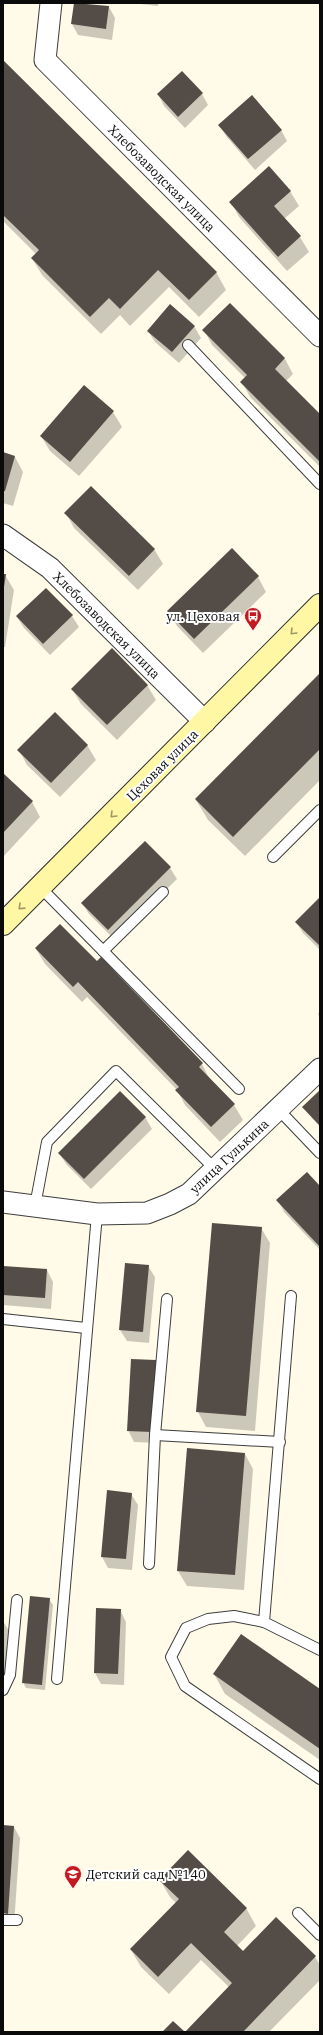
<svg xmlns="http://www.w3.org/2000/svg" width="323" height="2035" font-family="'IBM Plex Serif',serif">
<style>
.shadow{fill:#0003}
.building{fill:#544c46}
.lines{fill:none;stroke-linecap:round;stroke-linejoin:round}
.lane-casing{stroke:#3d3d3d;stroke-width:12}
.street-casing{stroke:#3d3d3d;stroke-width:23}
.secondary-casing{stroke:#2c2c2c;stroke-width:24}
.lane{stroke:#fff;stroke-width:10}
.street{stroke:#fff;stroke-width:21}
.secondary{stroke:#fff7a3;stroke-width:22}
.oneway{stroke:#9d9866}
.labels{text-anchor:middle;stroke-width:4;stroke-linejoin:round;paint-order:stroke}
.street-label{font-size:13px;fill:#0a0a0a;stroke:#fff}
.poi-label{font-size:13px;fill:#0a0a0a;stroke:#fff;text-anchor:end}
</style>
<rect width="100%" height="100%" fill="#fffbe8"/>
<!-- shadow -->
<g class="shadow">
<path d="M75,3L109,7L115,18L112,40L78,35L72,24Z"/>
<path d="M132,3H158V6Z"/>
<path d="M3,62L216,272L226,290L199,317L169,287L130,326L120,315L101,334L42,275L32,258L36,254L3,221Z"/>
<path d="M158,94H202L208,105L185,128L164,106Z"/>
<path d="M219,125L281,130L287,141L255,170L226,136Z"/>
<path d="M290,191L299,206L284,219L300,237L309,252L287,271L239,217L231,202Z"/>
<path d="M230,304L285,359L293,374L286,381L320,415V467L250,397L242,382L245,378L212,345L204,330Z"/>
<path d="M194,326L201,338L179,363L155,342L148,331Z"/>
<path d="M113,412L122,427L79,476L50,451L41,436Z"/>
<path d="M3,453L15,457L23,472L13,506L3,503Z"/>
<path d="M66,513L154,549L163,564L138,590L74,528Z"/>
<path d="M3,575H5L14,590L5,647H3Z"/>
<path d="M258,577L266,592L203,653L177,626L168,611Z"/>
<path d="M46,589L72,616L79,627L50,655L24,628L17,617Z"/>
<path d="M320,674V780L245,856L208,820L196,800Z"/>
<path d="M147,685L156,700L117,740L81,704L72,689Z"/>
<path d="M87,745L96,760L60,797L27,765L19,750Z"/>
<path d="M3,776L32,802L40,817L3,857Z"/>
<path d="M145,842L170,868L177,879L115,940L89,914L82,903Z"/>
<path d="M320,898V950L303,933L296,922Z"/>
<path d="M36,949L97,963L101,958L202,1064L210,1080L234,1105L243,1120L220,1142L185,1105L177,1090L87,997L82,1002L45,964Z"/>
<path d="M320,1011V1018L318,1014Z"/>
<path d="M320,1093V1127L304,1108Z"/>
<path d="M145,1117L152,1129L91,1189L66,1164L59,1153Z"/>
<path d="M320,1187V1250L284,1212L278,1200Z"/>
<path d="M261,1228L270,1243L255,1431L206,1427L198,1412Z"/>
<path d="M148,1266L155,1277L149,1343L127,1341L120,1330Z"/>
<path d="M3,1267L47,1270L53,1282L51,1309L3,1305Z"/>
<path d="M155,1361L162,1373L158,1443L134,1442L128,1430Z"/>
<path d="M245,1454L253,1469L244,1590L187,1586L178,1571Z"/>
<path d="M131,1494L138,1505L132,1570L108,1568L102,1557Z"/>
<path d="M49,1599L53,1605L45,1690L26,1688L23,1682Z"/>
<path d="M120,1610L126,1622L124,1685L101,1684L95,1673Z"/>
<path d="M3,1621L12,1636L3,1687Z"/>
<path d="M214,1674L320,1690V1760L225,1694Z"/>
<path d="M3,1826L14,1827L20,1838L14,1925L3,1924Z"/>
<path d="M160,1880L246,1908L256,1926L237,1946L243,1952L276,1919L315,1957L320,1965V1980L269,2032H186L229,1987L201,1960L169,1994L141,1967L131,1950L176,1903L170,1897Z"/>
</g>
<!-- building -->
<g class="building">
<path d="M74,3L109,6L106,29L71,24Z"/>
<path d="M3,60L217,272L189,300L158,270L120,309L109,298L90,317L31,258L39,250L3,215Z"/>
<path d="M182,71L203,93L178,117L157,94Z"/>
<path d="M252,95L282,130L248,159L218,125Z"/>
<path d="M269,166L291,191L274,206L301,236L278,257L229,202Z"/>
<path d="M230,303L285,358L275,369L320,414V462L240,382L247,375L202,330Z"/>
<path d="M170,304L195,326L172,352L147,331Z"/>
<path d="M84,385L114,411L70,462L40,436Z"/>
<path d="M3,452L15,456L5,491H3Z"/>
<path d="M91,486L155,549L129,576L64,513Z"/>
<path d="M232,548L259,576L194,639L167,611Z"/>
<path d="M3,574H6L4,587H3Z"/>
<path d="M46,588L73,615L43,644L16,616Z"/>
<path d="M112,648L148,685L107,725L71,689Z"/>
<path d="M320,673V749L233,837L195,799Z"/>
<path d="M55,712L88,745L51,783L17,750Z"/>
<path d="M3,773L33,801L3,833Z"/>
<path d="M145,841L171,867L108,930L81,903Z"/>
<path d="M320,897V946L295,922Z"/>
<path d="M60,924L97,961L101,957L203,1063L199,1067L235,1104L211,1127L175,1090L179,1087L78,982L73,987L35,948Z"/>
<path d="M320,1090V1126L302,1107Z"/>
<path d="M120,1091L146,1117L84,1179L58,1153Z"/>
<path d="M307,1172L320,1186V1247L276,1200Z"/>
<path d="M212,1223L262,1227L246,1416L196,1412Z"/>
<path d="M125,1263L149,1265L143,1332L119,1330Z"/>
<path d="M3,1266L47,1269L45,1298L3,1295Z"/>
<path d="M131,1359L156,1360L152,1432L127,1431Z"/>
<path d="M187,1448L245,1453L235,1575L177,1571Z"/>
<path d="M107,1490L132,1493L126,1559L101,1557Z"/>
<path d="M30,1596L50,1598L42,1685L22,1683Z"/>
<path d="M96,1608L121,1609L118,1674L94,1673Z"/>
<path d="M241,1634L320,1689V1749L213,1674Z"/>
<path d="M3,1825L14,1826L8,1914L3,1913Z"/>
<path d="M188,1850L247,1908L224,1932L243,1951L276,1917L316,1956L243,2032H162L173,2021L185,2032L232,1983L191,1943L158,1977L130,1949L179,1899L159,1880Z"/>
</g>
<g class="lines">
<defs>
<g id="lane">
<path d="M188,345L320,484"/>
<path d="M273,857L320,810"/>
<path d="M41,888L239,1089"/>
<path d="M103,951L163,892"/>
<path d="M278,1109L320,1153"/>
<path d="M35,1206L47,1142L116,1071L215,1169"/>
<path d="M291,1296L264,1622L320,1650"/>
<path d="M3,1319L86,1328"/>
<path d="M155,1435L280,1442"/>
<path d="M149,1564L155,1435L167,1299"/>
<path d="M264,1622L234,1616L208,1619L186,1628L171,1657L185,1686L320,1779"/>
<path d="M57,1679L97,1214"/>
<path d="M3,1690L10,1675L17,1600"/>
<path d="M298,1913L320,1935"/>
<path d="M3,1920H17"/>
</g>
<g id="street">
<path d="M51,3L45,60L320,336"/>
<path d="M3,535L50,568L205,722"/>
<path d="M3,1202L97,1214L147,1213L170,1204L189,1194L320,1069"/>
</g>
<path id="secondary" d="M3,924L320,605"/>
</defs>
<!-- lane casing -->
<use href="#lane" class="lane-casing"/>
<!-- street casing -->
<use href="#street" class="street-casing"/>
<!-- secondary casing -->
<use href="#secondary" class="secondary-casing"/>
<!-- lane -->
<use href="#lane" class="lane"/>
<!-- street -->
<use href="#street" class="street"/>
<!-- secondary -->
<use href="#secondary" class="secondary"/>
</g>
<!-- one-way arrows -->
<defs><path id="oneway-chevron" d="M-2-3.5L2.5 0L-2 3.5" fill="none" stroke-width="1.6" stroke-linecap="round" stroke-linejoin="round"/></defs>
<g class="oneway">
<use href="#oneway-chevron" transform="translate(293 632) rotate(135)"/>
<use href="#oneway-chevron" transform="translate(113 815) rotate(135)"/>
<use href="#oneway-chevron" transform="translate(21 907) rotate(136)"/>
</g>
<!-- icons -->
<defs>
<symbol id="bus-pin" viewBox="-11 -11 22 30"><path d="M0 17L-7.5 6A9.5 9.5 0 1 1 7.5 6Z" fill="#c21a1e" stroke="#fff"/><path d="M-5-6H5V4H4V6H2V4H-2V6H-4V4H-5ZM-3.5-4V0h7V-4ZM-3.5 1.2v1.5H-2V1.2ZM2 1.2v1.5H3.5V1.2Z" fill="#fff"/></symbol>
<symbol id="school-pin" viewBox="-11 -11 22 30"><path d="M0 17L-7.5 6A9.5 9.5 0 1 1 7.5 6Z" fill="#c21a1e" stroke="#fff"/><path d="M0-5L7-2L0 1L-7-2ZM-4 1L0 2.5L4 1V4Q0 6-4 4Z" fill="#fff"/></symbol>
</defs>
<g fill-rule="evenodd">
<use href="#bus-pin" x="243" y="606" width="20" height="27"/>
<use href="#school-pin" x="63" y="1864" width="20" height="27"/>
</g>
<g class="labels">
<!-- street labels -->
<g class="street-label">
<text transform="translate(162 178) rotate(45)" y="5">Хлебозаводская улица</text>
<text transform="translate(107 625) rotate(45)" y="5">Хлебозаводская улица</text>
<text transform="translate(162 765) rotate(-45)" y="5">Цеховая улица</text>
<text transform="translate(229 1156) rotate(-43)" y="5">улица Гулькина</text>
</g>
<!-- poi labels -->
<g class="poi-label">
<text x="240" y="621">ул. Цеховая</text>
<text x="86" y="1879" text-anchor="start">Детский сад №140</text>
</g>
</g>
<!-- border -->
<rect width="323" height="2035" fill="none" stroke="#0a0a0a" stroke-width="8"/>
</svg>
